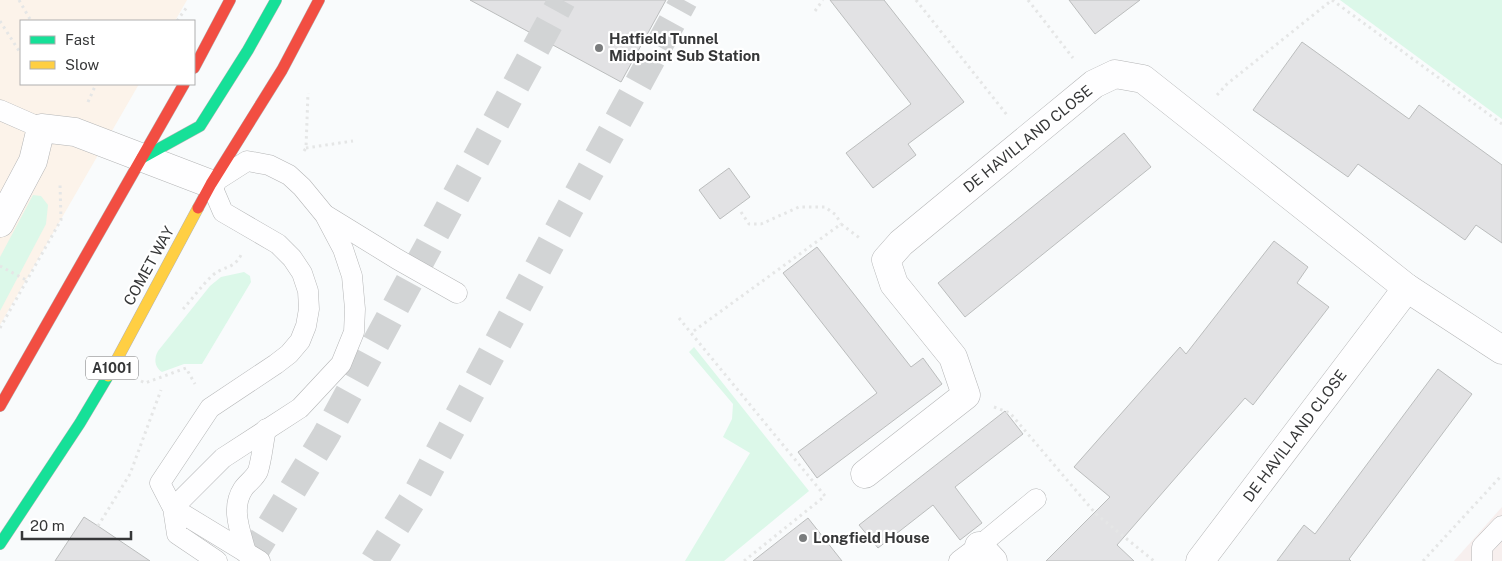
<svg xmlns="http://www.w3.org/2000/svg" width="1502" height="561" font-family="'Public Sans',sans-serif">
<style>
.commercial{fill:#fcf3ea}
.industrial{fill:#f7efee}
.green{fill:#dcf8e9}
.building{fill:#e2e2e4;stroke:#bbbdbd}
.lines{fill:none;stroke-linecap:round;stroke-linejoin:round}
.highway-tunnel{stroke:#d2d4d5;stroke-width:28;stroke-dasharray:28 14;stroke-linecap:butt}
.lane-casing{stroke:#b4b5b6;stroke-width:21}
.street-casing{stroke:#b4b5b6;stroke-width:29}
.fast-casing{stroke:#b4b5b6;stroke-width:12}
.slow-casing{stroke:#b4b5b6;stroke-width:12}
.jam-casing{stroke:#b4b5b6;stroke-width:12}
.path{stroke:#e5e6e6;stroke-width:3;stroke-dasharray:2.5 4;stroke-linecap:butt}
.lane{stroke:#fefeff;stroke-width:20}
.street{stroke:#fefeff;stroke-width:28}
.fast{stroke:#16e098;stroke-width:11}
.slow{stroke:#ffcf43;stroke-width:11}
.jam{stroke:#f24e42;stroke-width:11}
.poi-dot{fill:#7a7c7d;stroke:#fff;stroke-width:2}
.labels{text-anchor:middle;stroke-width:4.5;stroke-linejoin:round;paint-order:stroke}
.shield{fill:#fff;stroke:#727374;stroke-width:1}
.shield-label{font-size:14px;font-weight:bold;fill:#363738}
.poi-label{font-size:15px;font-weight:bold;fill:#363738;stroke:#fff;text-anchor:start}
.street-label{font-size:15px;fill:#363738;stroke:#fff}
</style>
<rect width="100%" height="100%" fill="#f9fbfc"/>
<!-- commercial -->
<path class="commercial" d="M0,0H187L175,21H21V84H139L0,325Z"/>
<!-- industrial -->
<path class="industrial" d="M1502,507V561H1454Z"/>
<!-- green -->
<g class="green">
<path d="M1340,0H1502V119Z"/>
<path d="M33,195L41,196L48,205L46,224L0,311V257Z"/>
<path d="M244,272L250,276L251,282L202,364H184L162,372C154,367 154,358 158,351L210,286L221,277Z"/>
<path d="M694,347L809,491L724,561H685L750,453L723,437L732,419L733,404L689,352Z"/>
</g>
<!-- building -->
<g class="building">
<path d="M470,0H666L621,82Z"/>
<path d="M830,0H884L964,102L908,144L916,155L873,188L846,153L911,104Z"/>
<path d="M1069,0H1140L1095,34Z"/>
<path d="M1302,42L1409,119L1419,105L1502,165V243L1476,225L1465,240L1358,164L1348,177L1253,110Z"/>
<path d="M1124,133L1151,167L965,317L938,283Z"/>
<path d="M729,168L750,197L720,219L699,190Z"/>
<path d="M1274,241L1308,267L1297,283L1329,307L1253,405L1245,398L1117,545L1134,561H1046L1110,497L1074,467L1180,347L1186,354Z"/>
<path d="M817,247L911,367L923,358L942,384L817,478L798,452L877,393L783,273Z"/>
<path d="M1438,369L1472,394L1349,559L1351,561H1277L1304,525L1315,534Z"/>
<path d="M1005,411L1023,434L955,487L982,523L960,540L933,505L878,548L859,525Z"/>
<path d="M84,517L98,526L150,561H55Z"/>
<path d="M808,518L842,561H753Z"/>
</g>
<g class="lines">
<!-- highway-tunnel -->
<g class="highway-tunnel">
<path d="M249,561L326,435L562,0"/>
<path d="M374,561L418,491L570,208L684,0"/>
</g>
<defs>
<g id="lane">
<path d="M0,110L41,128"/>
<path d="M327,216L397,259L457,293"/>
<path d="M173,508L223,458L300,408L341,364L354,332L355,309L352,276L343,249L325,215L302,187L289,175L269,165L247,161L211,184L223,212L278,244L292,258L302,273L308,291L309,309L306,326L300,341L289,354L276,364L210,408L160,483L173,508L177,534L217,561"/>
<path d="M173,508L260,561"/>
<path d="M246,553C241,532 230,509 243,489C247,483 255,478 258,471C262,458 263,443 266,429"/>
<path d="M959,561L979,546L1036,499"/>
<path d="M1482,561V547L1502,526"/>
</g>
<g id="street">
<path d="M0,223L33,161L41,128L75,132L211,184"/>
<path d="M1407,288L1502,350"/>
<path d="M865,474L966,395L953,357L894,284L886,260L901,243L1094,84L1115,74L1143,79L1407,288L1200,561"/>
<path d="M979,546L993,561"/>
</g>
<g id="fast">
<path d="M142,158L200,126L248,50L276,0"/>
<path d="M0,544L80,423L108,376"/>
</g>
<path id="slow" d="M108,376L198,208"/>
<g id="jam">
<path d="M194,68L230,0"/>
<path d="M198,208L211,184L282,70L319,0"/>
<path d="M0,406L184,84"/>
</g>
</defs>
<!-- lane casing -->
<use href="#lane" class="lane-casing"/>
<!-- street casing -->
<use href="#street" class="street-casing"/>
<!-- fast casing -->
<use href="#fast" class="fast-casing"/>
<!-- slow casing -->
<use href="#slow" class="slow-casing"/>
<!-- jam casing -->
<use href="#jam" class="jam-casing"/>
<!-- path -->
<g class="path">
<path d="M19,0L31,21"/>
<path d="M916,0L1007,115"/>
<path d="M1028,0L1073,58"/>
<path d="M1332,0L1502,124"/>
<path d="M815,11L823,0"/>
<path d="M0,21L21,54"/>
<path d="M177,21L187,7"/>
<path d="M1217,95L1227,84L1332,0"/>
<path d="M88,102L96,84"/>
<path d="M306,148L353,141"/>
<path d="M304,151L306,148L308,93"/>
<path d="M741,212L749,224H761L799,207H825L836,215L841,224"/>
<path d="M0,266L28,281"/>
<path d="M183,309C193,298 202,285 213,275C225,265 233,270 241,255"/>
<path d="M679,318L691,333"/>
<path d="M0,328L61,220L60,184"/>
<path d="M141,381L145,383L186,368L195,384"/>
<path d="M994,407L1010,413L1096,514L1154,561"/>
<path d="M98,526L130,474L161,390"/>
<path d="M744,561L825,496L691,333L841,224L861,239"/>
<path d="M1423,561L1502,475"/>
</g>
<!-- lane -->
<use href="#lane" class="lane"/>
<!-- street -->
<use href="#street" class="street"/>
<!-- fast -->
<use href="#fast" class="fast"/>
<!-- slow -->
<use href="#slow" class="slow"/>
<!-- jam -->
<use href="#jam" class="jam"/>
</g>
<!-- markers -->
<g class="poi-dot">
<circle cx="599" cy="48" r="5"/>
<circle cx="803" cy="538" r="5"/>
</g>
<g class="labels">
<!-- shield labels -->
<rect class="shield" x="86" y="356.5" width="52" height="23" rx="4"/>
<g class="shield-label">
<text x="112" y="373">A1001</text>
</g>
<!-- poi labels -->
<g class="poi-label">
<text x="609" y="44">Hatfield Tunnel<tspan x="609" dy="17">Midpoint Sub Station</tspan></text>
<text x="813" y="543">Longfield House</text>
</g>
<!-- street labels -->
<g class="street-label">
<text transform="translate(1028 139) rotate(-39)" y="5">DE HAVILLAND CLOSE</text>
<text transform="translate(149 266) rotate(-61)" y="5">COMET WAY</text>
<text transform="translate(1295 436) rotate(-53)" y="5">DE HAVILLAND CLOSE</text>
</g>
</g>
<!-- legend -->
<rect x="20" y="20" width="175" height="65" fill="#ffffff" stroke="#afafaf"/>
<rect x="30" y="36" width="25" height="8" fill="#16e098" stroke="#afafaf"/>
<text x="65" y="45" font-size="15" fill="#363738">Fast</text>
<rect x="30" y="61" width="25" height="8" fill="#ffcf43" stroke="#afafaf"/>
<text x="65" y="70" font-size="15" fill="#363738">Slow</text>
<!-- scale -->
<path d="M22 531v8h109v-8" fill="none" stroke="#363738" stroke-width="2.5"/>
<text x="30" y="531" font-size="15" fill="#363738" stroke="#ffffff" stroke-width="4" paint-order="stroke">20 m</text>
</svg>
